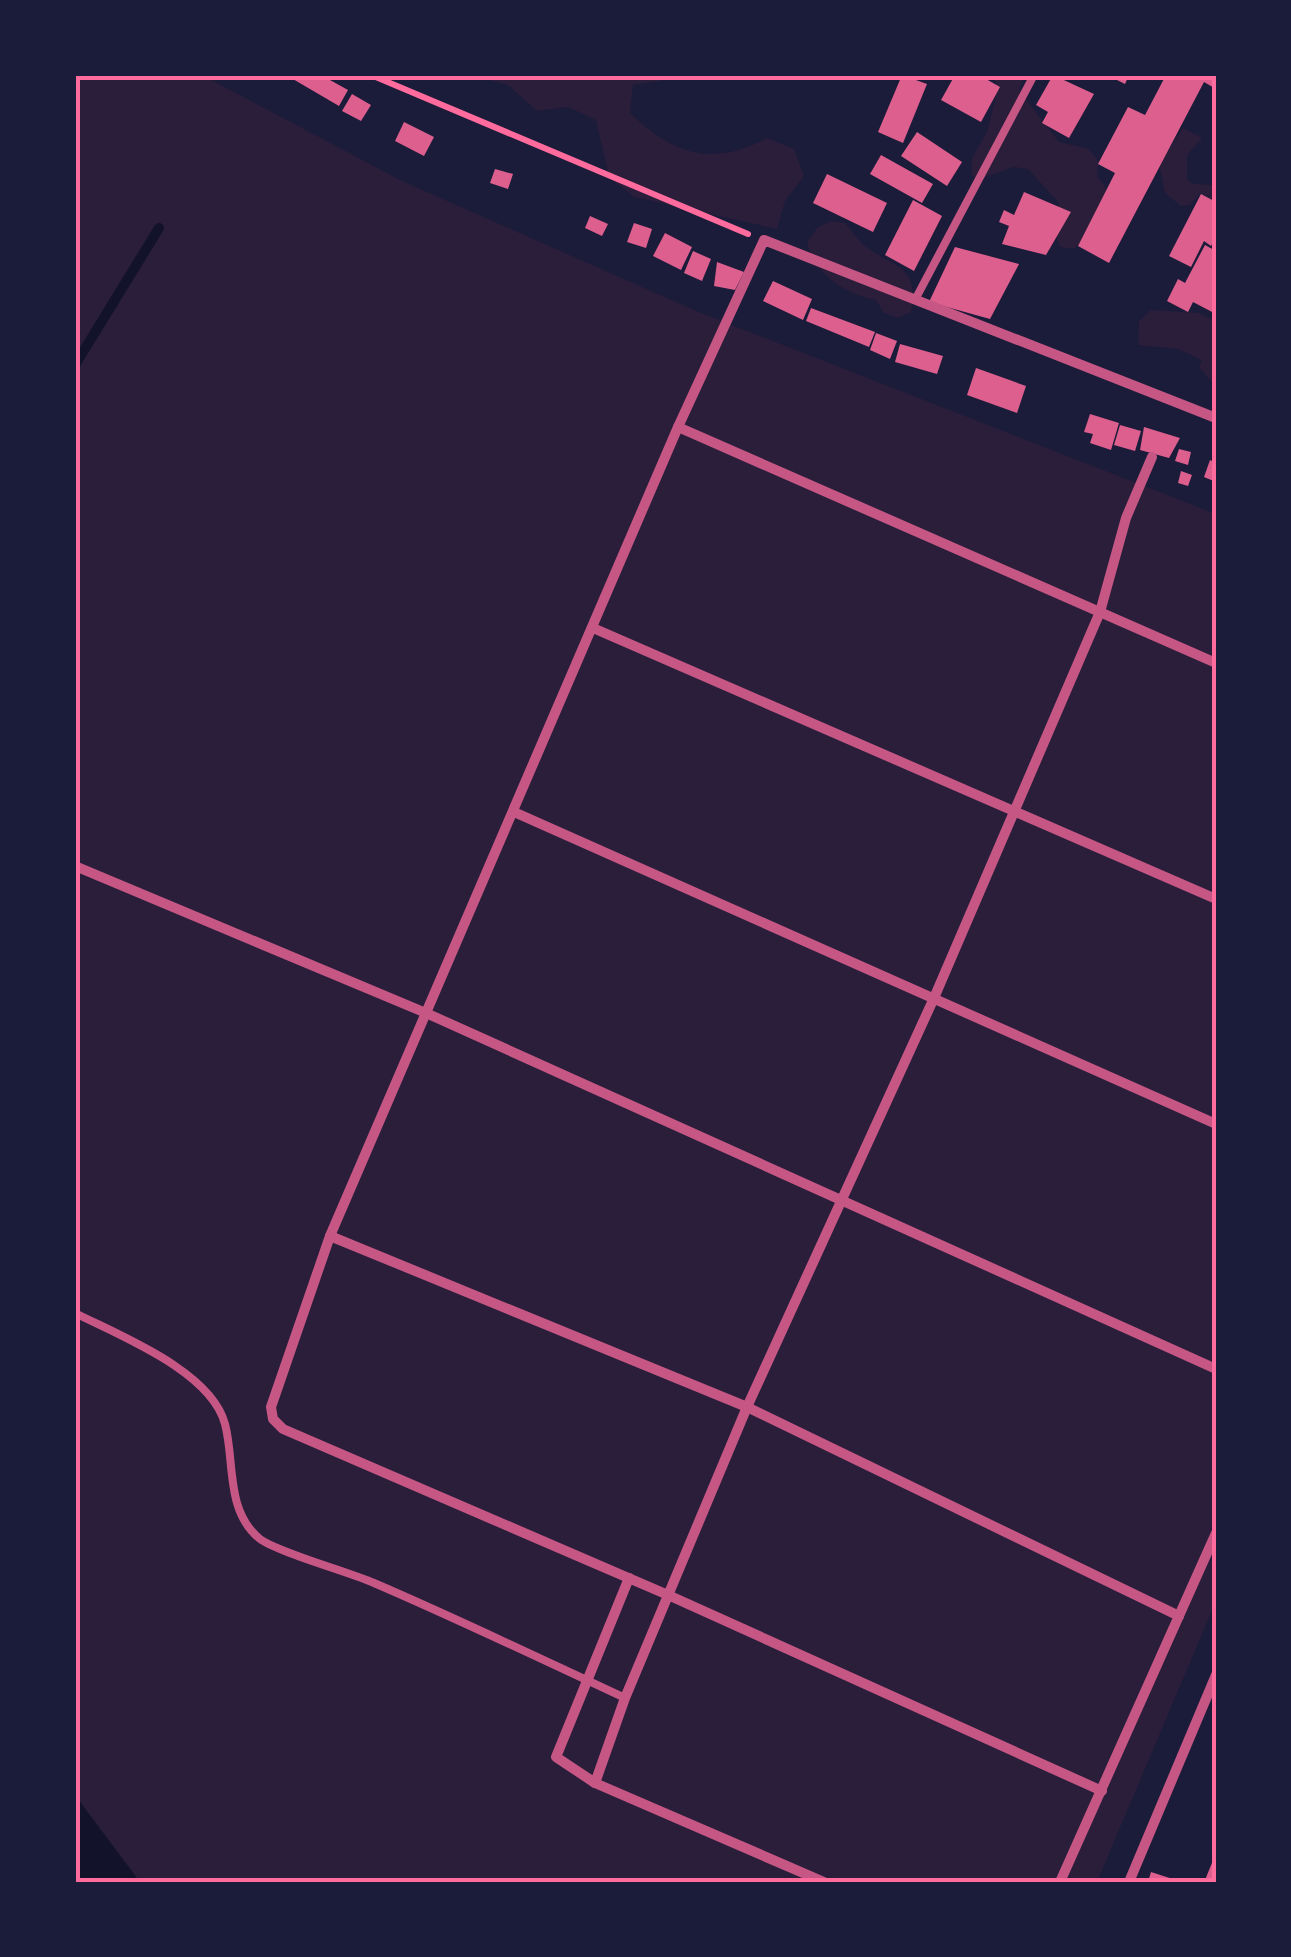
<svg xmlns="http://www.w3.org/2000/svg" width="1291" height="1957" font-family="'Open Sans',sans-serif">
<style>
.green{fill:#2a1e3b}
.water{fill:#12122b}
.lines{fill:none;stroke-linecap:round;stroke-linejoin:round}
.stream{stroke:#12122b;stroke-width:10}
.building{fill:#dd5f8e}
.path{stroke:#ff6b9d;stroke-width:6}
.service{stroke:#c65784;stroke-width:8}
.minor{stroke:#c65784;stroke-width:10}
.neatline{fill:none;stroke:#ff6b9d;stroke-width:4}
</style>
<rect width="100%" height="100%" fill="#1b1b3a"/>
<!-- green -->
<g class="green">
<path d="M75,75H202L402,181L701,313L1216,514V1601L1097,1882H116L75,1814Z"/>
<path d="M472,75H666L664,80L633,85L630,113C673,154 712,168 767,138L794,149L804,176L785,201L777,229L634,197L609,177L596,120L568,107L537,111L508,85Z"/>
<path d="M992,75H1024L1019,90L1059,142L1089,149L1099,162L1097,176L1106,188C1104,208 1088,237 1074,249L1060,247L1055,233L1059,203L1028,169L1014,167L979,179L972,176V158L987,132L998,88Z"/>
<path d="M1183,128L1202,138L1187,155V179L1193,184L1216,185V206L1207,195L1200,194L1190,205L1181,206L1165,193L1159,164Z"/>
<path d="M831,221L845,223C852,231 858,241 866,247C896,268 920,267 911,312L898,318L884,313L876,300C844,294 815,274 807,242L817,228Z"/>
<path d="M1151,310L1199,313L1216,321V404L1213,383L1199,367L1202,360L1178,349L1138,345L1139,321Z"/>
</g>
<!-- water -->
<path class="water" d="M75,1795L140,1882H75Z"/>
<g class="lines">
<!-- stream -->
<path class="stream" d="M75,365L159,228"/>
</g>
<!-- building -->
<g class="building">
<path d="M286,75H321L348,90L339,106Z"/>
<path d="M902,75L927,84L903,143L878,132Z"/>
<path d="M955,75H979L1000,87L981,122L941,100Z"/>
<path d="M1053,75L1094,94L1069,138L1042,123L1048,112L1036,105Z"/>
<path d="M1107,75H1129L1125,84Z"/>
<path d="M1166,75H1216V89L1204,82L1109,263L1078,246L1115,173L1098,164L1128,107L1145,115Z"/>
<path d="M352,94L371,105L361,121L342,111Z"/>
<path d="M404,122L434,137L424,156L395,141Z"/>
<path d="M917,132L962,162L947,186L901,156Z"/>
<path d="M881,155L933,184L922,203L870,174Z"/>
<path d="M495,169L513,174L508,189L490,183Z"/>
<path d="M827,174L887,203L873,232L813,203Z"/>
<path d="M1024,192L1071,212L1046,255L1002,244L1009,226L999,222L1004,210L1014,215Z"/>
<path d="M1201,194L1216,202V236L1211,246L1204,241L1191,267L1169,256Z"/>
<path d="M913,200L942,216L914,271L885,255Z"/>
<path d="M590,216L608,224L602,236L585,228Z"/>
<path d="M634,223L652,229L646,248L627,242Z"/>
<path d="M665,233L692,247L681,270L653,256Z"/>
<path d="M1205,245L1216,251V314L1193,302L1188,312L1167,301L1178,279L1185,283Z"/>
<path d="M955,247L1019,264L990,319L929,302Z"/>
<path d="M693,251L711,259L702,281L684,273Z"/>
<path d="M717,262L744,272L735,290L714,286Z"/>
<path d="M773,281L812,299L803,320L763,301Z"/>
<path d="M811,308L875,332L869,347L806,321Z"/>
<path d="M876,333L897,341L890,359L870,350Z"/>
<path d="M900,344L943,356L937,374L895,362Z"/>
<path d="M976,368L1026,386L1017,413L967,395Z"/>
<path d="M1090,414L1119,423L1111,450L1090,443L1093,434L1084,432Z"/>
<path d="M1120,425L1141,431L1135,451L1114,445Z"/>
<path d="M1144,427L1180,438L1169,458L1140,450Z"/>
<path d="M1179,449L1191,452L1188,465L1175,461Z"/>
<path d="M1210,460L1216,463V482L1204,477Z"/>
<path d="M1181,471L1192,475L1188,486L1178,483Z"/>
<path d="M1216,1853V1882H1210L1205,1880Z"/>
<path d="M1151,1872L1179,1881V1882H1148Z"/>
</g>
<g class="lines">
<!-- path -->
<path class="path" d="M371,75L748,234"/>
<!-- service -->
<g class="service">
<path d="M916,298L1034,75"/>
<path d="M75,1313C120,1336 211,1371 225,1424C235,1461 225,1511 260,1539C277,1552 349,1572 374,1583C458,1619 541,1659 625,1698"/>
</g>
<!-- minor -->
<g class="minor">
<path d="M678,427L1216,663"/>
<path d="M593,628L1216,899"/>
<path d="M514,812L1216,1124"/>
<path d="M75,866L426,1013L1216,1369"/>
<path d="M330,1236L747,1407L1179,1616"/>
<path d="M595,1783L556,1757L629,1578"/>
<path d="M1102,1791L668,1595L283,1429L273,1419L271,1407L330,1236L678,427L764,240L1216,418"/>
<path d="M824,1882L595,1783L625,1698L747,1407L934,998L1100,612L1126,518L1152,457"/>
<path d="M1060,1882L1216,1533"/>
<path d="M1129,1882L1216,1675"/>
</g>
</g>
<!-- border -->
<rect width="1291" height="1957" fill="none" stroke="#1b1b3a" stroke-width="155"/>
<rect x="78" y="78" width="1136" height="1802" class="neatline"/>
</svg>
